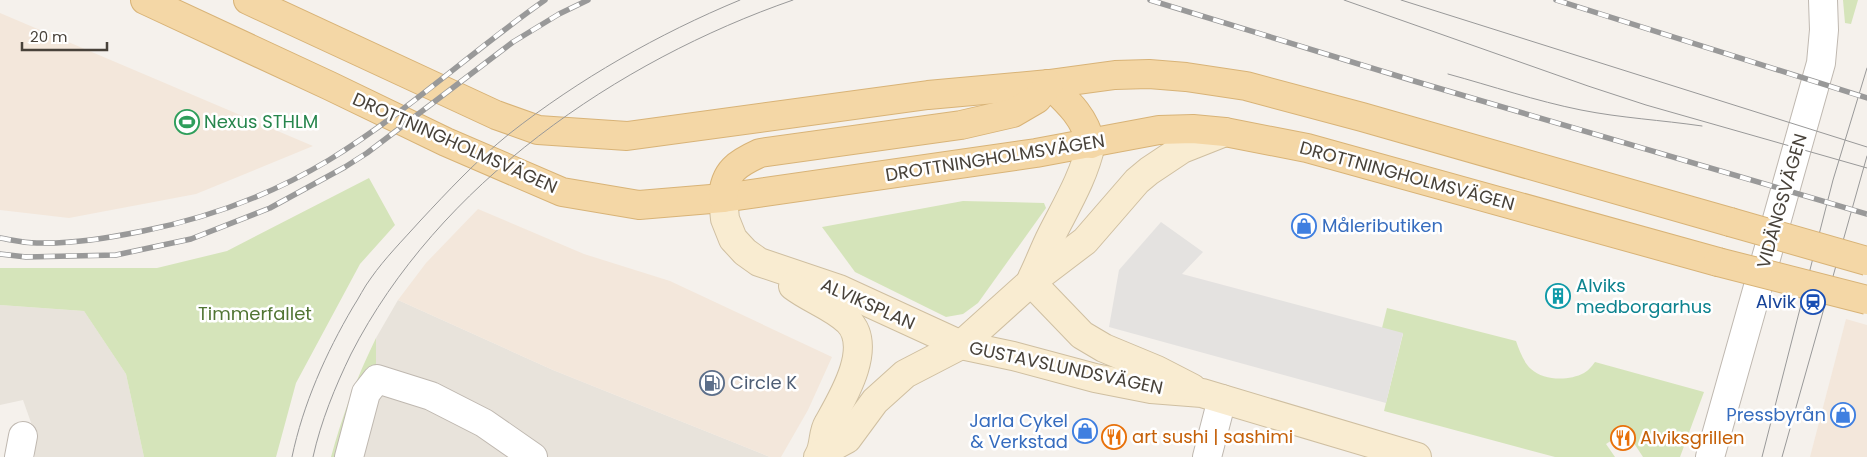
<svg xmlns="http://www.w3.org/2000/svg" width="1867" height="457" font-family="Poppins,sans-serif">
<style>
.residential{fill:#e8e3db}
.commercial{fill:#f3e7db}
.green{fill:#d5e4ba}
.parking{fill:#e4e2e0}
.lines{fill:none;stroke-linecap:round;stroke-linejoin:round}
.street-casing{stroke:#bfb8b0;stroke-width:30}
.secondary-casing{stroke:#cfbfa1;stroke-width:30}
.primary-casing{stroke:#d8b377;stroke-width:30}
.street{stroke:#fff;stroke-width:28}
.secondary{stroke:#f9ecd1;stroke-width:28}
.primary{stroke:#f4d7a6;stroke-width:28}
.tram{stroke:#999;stroke-width:1}
.rail-casing{stroke:#999;stroke-width:5.5}
.rail{stroke:#fff;stroke-width:4;stroke-dasharray:11;stroke-linecap:butt}
.primary-bridge-casing{stroke:#d8b377;stroke-width:30;stroke-linecap:butt}
.primary-bridge{stroke:#f4d7a6;stroke-width:28}
.labels{text-anchor:middle;stroke-width:5;stroke-linejoin:round;paint-order:stroke}
.leisure-label{font-size:18px;fill:#27864d;stroke:#fff;text-anchor:start}
.street-label{font-size:18px;fill:#48423a;stroke:#fff}
.shop-label{font-size:18px;fill:#366cbe;stroke:#fff;text-anchor:end}
.culture-label{font-size:18px;fill:#0d838f;stroke:#fff;text-anchor:start}
.transit-label{font-size:18px;fill:#164399;stroke:#fff;text-anchor:end}
.park-label{font-size:18px;fill:#517533;stroke:#fff}
.service-label{font-size:18px;fill:#4e5e75;stroke:#fff;text-anchor:start}
.food-label{font-size:18px;fill:#c56008;stroke:#fff;text-anchor:start}
</style>
<rect width="100%" height="100%" fill="#f5f1ec"/>
<!-- residential -->
<g class="residential">
<path d="M398,300L553,370L770,457H337L350,409L367,368L376,366V338Z"/>
<path d="M0,305L84,311L126,374L144,457H35L34,431L23,400L0,405Z"/>
</g>
<!-- commercial -->
<g class="commercial">
<path d="M0,13L313,146L196,194L69,218L0,210Z"/>
<path d="M478,209L584,254L670,281L832,357L808,410L781,457H770L553,370L398,300L426,263Z"/>
<path d="M1846,319L1867,325V457H1810Z"/>
</g>
<!-- green -->
<g class="green">
<path d="M1843,0H1858L1851,24L1845,23Z"/>
<path d="M369,178L395,225L360,264L296,383L276,457H144L126,374L84,311L0,305V268H157L227,251Z"/>
<path d="M963,201L1044,203L1046,208L978,303L963,314L946,317L855,272L822,227Z"/>
<path d="M1387,308L1516,341C1519,350 1524,363 1531,369C1544,381 1569,381 1584,373C1588,371 1592,366 1595,362L1704,392L1680,457H1643L1626,431L1606,444L1615,457H1555L1384,411L1403,334L1382,328Z"/>
<path d="M376,338V366L367,368L350,409L337,457H331C342,416 357,377 376,338Z"/>
</g>
<!-- parking -->
<path class="parking" d="M1161,222L1203,252L1182,274L1403,333L1386,403L1109,327L1119,270Z"/>
<g class="lines">
<defs>
<g id="street">
<path d="M19,457L23,436"/>
<path d="M349,457L366,393L377,379L431,396L484,423L533,457"/>
<path d="M1207,457L1222,399"/>
<path d="M1710,457L1821,63L1824,30L1823,0"/>
</g>
<g id="secondary">
<path d="M723,198L725,219L733,239L745,252L759,262L839,289L961,345L1013,356L1095,378L1151,389L1202,393L1417,457"/>
<path d="M1032,278C1039,264 1044,250 1051,236C1066,206 1084,177 1091,144"/>
<path d="M1031,282L1082,335L1104,348L1157,370L1192,388"/>
<path d="M793,286C810,299 832,306 848,321C874,347 842,399 828,424C822,434 825,447 818,457"/>
<path d="M821,453L847,439L875,401L905,374L961,345L1031,282L1085,241L1137,181L1149,171L1182,149L1225,132"/>
</g>
<g id="primary">
<path d="M145,0L330,86L446,142L562,192L639,205L723,198L1036,153L1159,130L1193,129L1225,132L1307,148L1718,262"/>
<path d="M248,0L496,115L538,130L627,136L928,95L1049,84L1115,75L1149,74L1186,77L1246,86L1362,117L1730,222"/>
<path d="M1049,84C1068,102 1085,117 1091,144"/>
<path d="M723,198C724,171 738,163 760,153L961,125L1013,113L1037,99L1049,84"/>
</g>
</defs>
<!-- street casing -->
<use href="#street" class="street-casing"/>
<!-- secondary casing -->
<use href="#secondary" class="secondary-casing"/>
<!-- primary casing -->
<use href="#primary" class="primary-casing"/>
<!-- street -->
<use href="#street" class="street"/>
<!-- secondary -->
<use href="#secondary" class="secondary"/>
<!-- primary -->
<use href="#primary" class="primary"/>
<!-- tram -->
<g class="tram">
<path d="M1344,0L1588,86L1646,105L1867,168"/>
<path d="M1401,0L1867,147"/>
<path d="M1448,74C1492,86 1536,101 1581,110C1621,118 1661,120 1702,126"/>
<path d="M292,457C303,404 326,353 353,307C359,298 364,287 371,278C385,258 403,240 420,221C448,191 477,160 509,134C579,79 658,34 740,0"/>
<path d="M313,457C321,421 335,387 351,354C438,184 617,61 793,0"/>
<path d="M1762,457L1833,180L1867,68"/>
<path d="M1782,457L1867,156"/>
</g>
<defs>
<g id="rail">
<path d="M1150,0L1414,81L1867,214"/>
<path d="M1556,0L1867,98"/>
<path d="M0,238C12,240 25,243 37,243C73,244 108,238 143,231C208,218 271,195 329,160C406,113 472,51 545,0"/>
<path d="M0,254L26,257L116,255L191,239L270,208L345,167L367,153L513,42L559,14L588,0"/>
</g>
</defs>
<!-- rail casing -->
<use href="#rail" class="rail-casing"/>
<!-- rail -->
<use href="#rail" class="rail"/>
<defs>
<g id="primary-bridge">
<path d="M1730,222L1867,261"/>
<path d="M1718,262L1867,300"/>
</g>
</defs>
<!-- primary-bridge casing -->
<use href="#primary-bridge" class="primary-bridge-casing"/>
<!-- primary-bridge -->
<use href="#primary-bridge" class="primary-bridge"/>
</g>
<!-- icons -->
<defs>
<symbol id="stadium-ring" viewBox="-11 -11 22 22"><circle r="9.5" fill="#fff" stroke="#2e9e5b" stroke-width="1.5"/><path d="M0-5a6.5 5 0 1 0 0 10a6.5 5 0 1 0 0-10ZM-3.5-1.8h7v3.6h-7Z" fill="#2e9e5b"/></symbol>
<symbol id="shop-ring" viewBox="-11 -11 22 22"><circle r="9.5" fill="#fff" stroke="#3f7fe0" stroke-width="1.5"/><path d="M-5-2.5h2.3a2.7 3.5 0 0 1 5.4 0H5L5.5 6h-11ZM-1.5-2.5h3a1.5 2.3 0 0 0-3 0Z" fill="#3f7fe0"/></symbol>
<symbol id="building-ring" viewBox="-11 -11 22 22"><circle r="9.5" fill="#fff" stroke="#0f9aa8" stroke-width="1.5"/><path d="M-4-6H4V6H1V3H-1V6H-4ZM-2.5-4.3h1.7v1.8h-1.7ZM.8-4.3h1.7v1.8H.8ZM-2.5-1h1.7V.8h-1.7ZM.8-1h1.7V.8H.8Z" fill="#0f9aa8"/></symbol>
<symbol id="station-ring" viewBox="-11 -11 22 22"><circle r="9.5" fill="#fff" stroke="#1a4fb4" stroke-width="1.5"/><path d="M-3-6H3Q5-6 5-4V2Q5 4 3 4L4.5 6H3L1.5 4h-3L-3 6H-4.5L-3 4Q-5 4-5 2V-4Q-5-6-3-6ZM-3.5-4v3h7v-3ZM-3.5 1v1.5H-2V1ZM2 1v1.5H3.5V1Z" fill="#1a4fb4"/></symbol>
<symbol id="fuel-ring" viewBox="-11 -11 22 22"><circle r="9.5" fill="#fff" stroke="#5c6f8a" stroke-width="1.5"/><path d="M-5.5-6h7V0h2V4h1.3V-2.5L3-4.5l.8-.8L6-3V5H2.5V1h-1V6h-7ZM-4.2-4.7v3.2H.2V-4.7Z" fill="#5c6f8a"/></symbol>
<symbol id="restaurant-ring" viewBox="-11 -11 22 22"><circle r="9.5" fill="#fff" stroke="#e8710a" stroke-width="1.5"/><path d="M-5-6h1v4h1v-4h1v4h1v-4h1v5L-1.5 .5V6h-2V.5L-5-1ZM5-6V6H3V1.5H1.5Q1.5-4 5-6Z" fill="#e8710a"/></symbol>
</defs>
<g fill-rule="evenodd">
<use href="#stadium-ring" x="173" y="108" width="28" height="28"/>
<use href="#shop-ring" x="1290" y="212" width="28" height="28"/>
<use href="#building-ring" x="1544" y="282" width="28" height="28"/>
<use href="#station-ring" x="1799" y="288" width="28" height="28"/>
<use href="#fuel-ring" x="698" y="369" width="28" height="28"/>
<use href="#shop-ring" x="1829" y="401" width="28" height="28"/>
<use href="#shop-ring" x="1071" y="417" width="28" height="28"/>
<use href="#restaurant-ring" x="1100" y="423" width="28" height="28"/>
<use href="#restaurant-ring" x="1609" y="424" width="28" height="28"/>
</g>
<g class="labels">
<!-- leisure labels -->
<g class="leisure-label">
<text x="204" y="128">Nexus STHLM</text>
</g>
<!-- street labels -->
<g class="street-label">
<text transform="translate(455 143) rotate(24)" y="6">DROTTNINGHOLMSVÄGEN</text>
<text transform="translate(995 158) rotate(-9)" y="6">DROTTNINGHOLMSVÄGEN</text>
<text transform="translate(1407 176) rotate(15)" y="6">DROTTNINGHOLMSVÄGEN</text>
<text transform="translate(1782 201) rotate(-74)" y="6">VIDÄNGSVÄGEN</text>
<text transform="translate(868 304) rotate(24)" y="6">ALVIKSPLAN</text>
<text transform="translate(1066 368) rotate(12)" y="6">GUSTAVSLUNDSVÄGEN</text>
</g>
<!-- shop labels -->
<g class="shop-label">
<text x="1322" y="232" text-anchor="start">Måleributiken</text>
<text x="1826" y="421">Pressbyrån</text>
<text x="1068" y="427">Jarla Cykel<tspan x="1068" dy="21">&amp; Verkstad</tspan></text>
</g>
<!-- culture labels -->
<g class="culture-label">
<text x="1576" y="292">Alviks<tspan x="1576" dy="21">medborgarhus</tspan></text>
</g>
<!-- transit labels -->
<g class="transit-label">
<text x="1796" y="308">Alvik</text>
</g>
<!-- park labels -->
<g class="park-label">
<text x="255" y="320">Timmerfallet</text>
</g>
<!-- service labels -->
<g class="service-label">
<text x="730" y="389">Circle K</text>
</g>
<!-- food labels -->
<g class="food-label">
<text x="1132" y="443">art sushi | sashimi</text>
<text x="1640" y="444">Alviksgrillen</text>
</g>
</g>
<!-- scale -->
<path d="M22 42v8h85v-8" fill="none" stroke="#48423a" stroke-width="2.5"/>
<text x="30" y="42" font-size="15" fill="#48423a" stroke="#ffffff" stroke-width="4" paint-order="stroke">20 m</text>
</svg>
